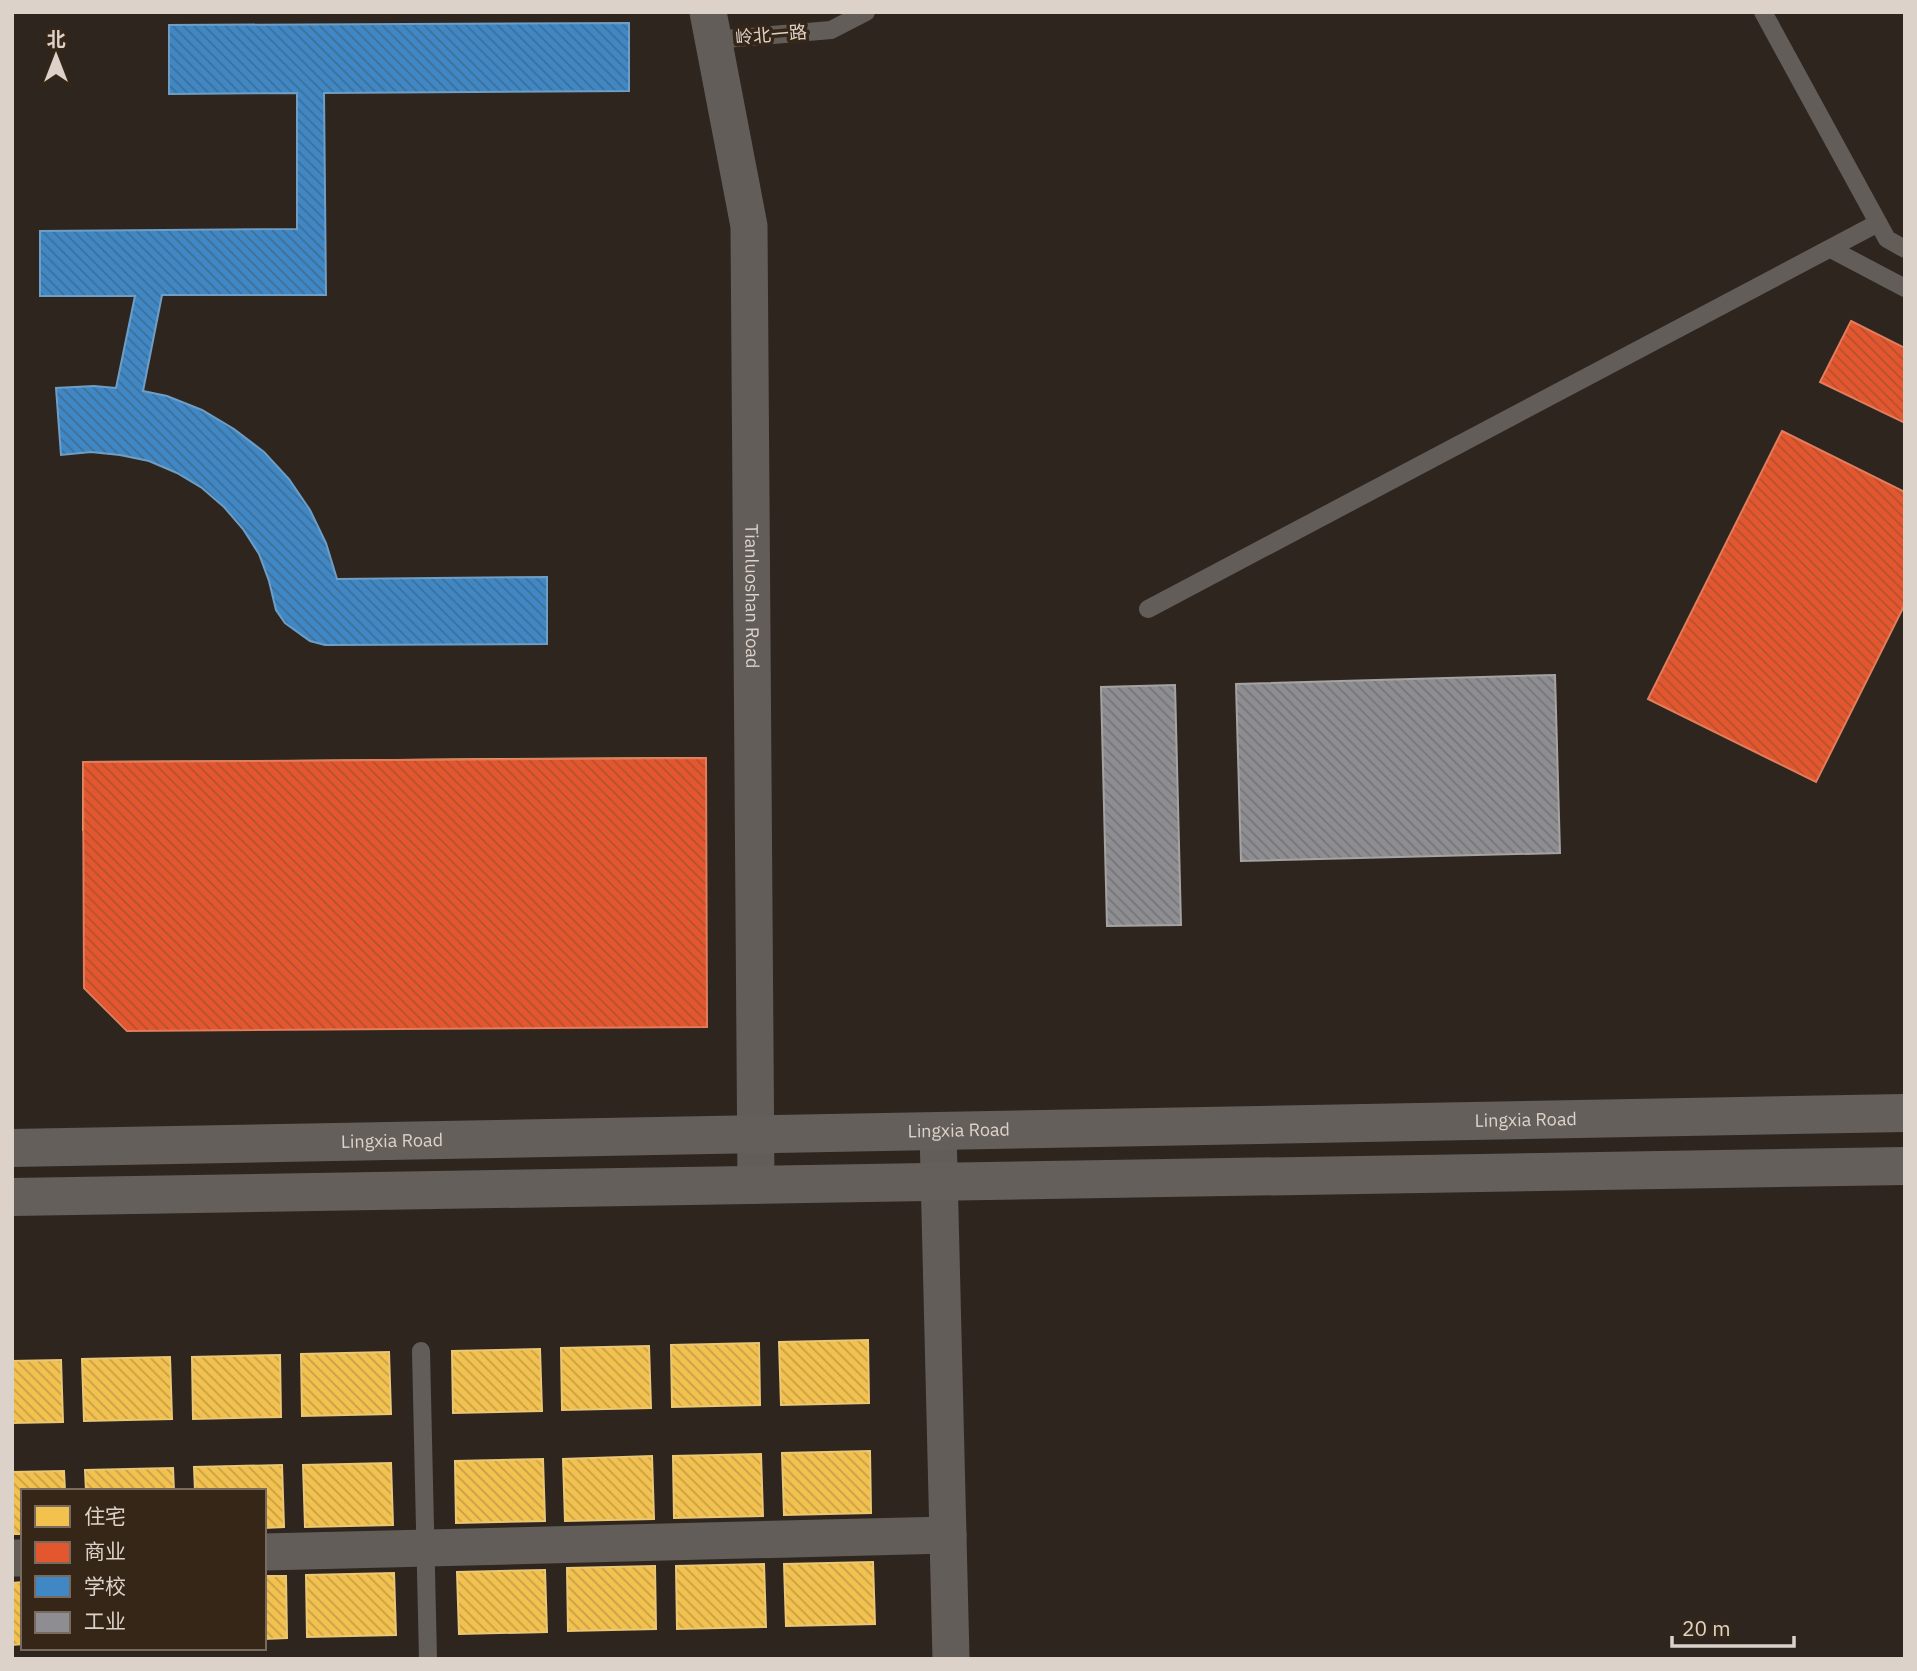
<svg xmlns="http://www.w3.org/2000/svg" width="1917" height="1671" font-family="'IBM Plex Sans','Noto Sans SC',sans-serif">
<style>
.homes{fill:url(#homes-back-hatch);stroke:#ebc673;stroke-width:2}
.shops{fill:url(#shops-back-hatch);stroke:#e27c5c;stroke-width:2}
.schools{fill:url(#schools-back-hatch);stroke:#6e9ec6;stroke-width:2}
.industry{fill:url(#industry-back-hatch);stroke:#a5a2a2;stroke-width:2}
.lines{fill:none;stroke-linecap:round;stroke-linejoin:round}
.lane{stroke:#635d5a;stroke-width:18}
.street{stroke:#635d5a;stroke-width:37}
.secondary{stroke:#655f5c;stroke-width:38}
.labels{text-anchor:middle;stroke-width:7;stroke-linejoin:round;paint-order:stroke}
.street-label{font-size:18px;fill:#dcd2c9;stroke:#352617}
</style>
<defs>
<pattern id="homes-back-hatch" width="6" height="6" patternUnits="userSpaceOnUse" patternTransform="scale(1.75)"><rect width="6" height="6" fill="#f2c14e"/><path d="M-1 5l2 2M0 0l6 6M5-1l2 2" fill="none" stroke="#c6a04a"/></pattern>
<pattern id="shops-back-hatch" width="6" height="6" patternUnits="userSpaceOnUse" patternTransform="scale(1.75)"><rect width="6" height="6" fill="#e4572e"/><path d="M-1 5l2 2M0 0l6 6M5-1l2 2" fill="none" stroke="#b35032"/></pattern>
<pattern id="schools-back-hatch" width="6" height="6" patternUnits="userSpaceOnUse" patternTransform="scale(1.75)"><rect width="6" height="6" fill="#3f88c5"/><path d="M-1 5l2 2M0 0l6 6M5-1l2 2" fill="none" stroke="#406e95"/></pattern>
<pattern id="industry-back-hatch" width="6" height="6" patternUnits="userSpaceOnUse" patternTransform="scale(1.75)"><rect width="6" height="6" fill="#8d8d92"/><path d="M-1 5l2 2M0 0l6 6M5-1l2 2" fill="none" stroke="#767678"/></pattern>
</defs>
<rect width="100%" height="100%" fill="#2e261e"/>
<!-- homes -->
<g class="homes">
<path d="M706,758V826H639V859H657L658,938H548L547,859H566L565,827H498V759Z"/>
<path d="M498,759V827L431,828V860H450V939L341,940L340,861L358,860V828L291,829V761Z"/>
<path d="M291,761V829H224V861H242L243,940L133,941L132,862L150,861V830H83V762Z"/>
<path d="M868,1340L869,1403L781,1405L779,1342Z"/>
<path d="M759,1343L760,1405L672,1407L671,1345Z"/>
<path d="M649,1346L651,1408L562,1410L561,1348Z"/>
<path d="M540,1349L542,1411L453,1413L452,1351Z"/>
<path d="M389,1352L391,1414L302,1416L301,1354Z"/>
<path d="M280,1355L281,1417L193,1419L192,1357Z"/>
<path d="M170,1357L172,1419L84,1421L82,1359Z"/>
<path d="M61,1360L63,1422L12,1423V1361Z"/>
<path d="M870,1451L871,1513L784,1515L782,1453Z"/>
<path d="M761,1454L763,1516L674,1518L673,1456Z"/>
<path d="M652,1456L654,1519L565,1521L563,1459Z"/>
<path d="M543,1459L545,1521L456,1523L455,1461Z"/>
<path d="M391,1463L393,1525L305,1527L303,1465Z"/>
<path d="M282,1465L284,1527L264,1528V1491H195L194,1467Z"/>
<path d="M173,1468L174,1491H86L85,1470Z"/>
<path d="M64,1471L65,1491H23V1534H12V1472Z"/>
<path d="M873,1562L875,1624L786,1626L784,1564Z"/>
<path d="M764,1564L766,1627L677,1629L676,1566Z"/>
<path d="M655,1566L656,1629L568,1631L567,1568Z"/>
<path d="M545,1570L547,1632L459,1634L457,1572Z"/>
<path d="M394,1573L396,1635L307,1637L306,1575Z"/>
<path d="M264,1576H286L287,1638L264,1639Z"/>
<path d="M23,1582V1644L12,1645V1583Z"/>
</g>
<!-- shops -->
<g class="shops">
<path d="M1851,321L1905,348V423L1820,382Z"/>
<path d="M1782,431L1905,492V604L1816,782L1648,699Z"/>
<path d="M706,758L707,1027L127,1031L84,988L83,762Z"/>
</g>
<!-- schools -->
<path class="schools" d="M629,23V91L324,93L326,295H162L143,391L167,396L202,410L234,429L264,452L289,479L310,510L326,543L337,579L547,577V644L325,645L310,641L285,623L276,610L269,581L259,554L243,529L224,507L202,488L177,473L149,461L120,455L91,452L61,455L56,388L94,386L116,388L135,296H40V231L297,229V93L169,94V25Z"/>
<!-- industry -->
<g class="industry">
<path d="M1555,675L1560,853L1241,861L1236,684Z"/>
<path d="M1175,685L1181,925L1107,926L1101,687Z"/>
</g>
<g class="lines">
<!-- lane -->
<g class="lane">
<path d="M1763,12L1887,239L1905,249"/>
<path d="M713,40L831,30L866,12"/>
<path d="M1831,249L1905,288"/>
<path d="M1148,609L1878,223"/>
<path d="M421,1351L428,1659"/>
</g>
<!-- street -->
<g class="street">
<path id="s1" d="M708,12L749,226L756,1185"/>
<path d="M938,1131L951,1659"/>
<path d="M264,1552L948,1535"/>
<path d="M12,1558H23"/>
</g>
<!-- secondary -->
<g class="secondary">
<path id="s2" d="M12,1148L1905,1113"/>
<path d="M12,1197L1905,1166"/>
</g>
</g>
<g class="labels">
<!-- street labels -->
<g class="street-label">
<text transform="translate(771 35) rotate(-5)" y="6">岭北一路</text>
<text dy="6" stroke="none"><textPath href="#s1" startOffset="588">Tianluoshan Road</textPath></text>
<text dy="6" stroke="none"><textPath href="#s2" startOffset="1514">Lingxia Road</textPath></text>
<text dy="6" stroke="none"><textPath href="#s2" startOffset="947">Lingxia Road</textPath></text>
<text dy="6" stroke="none"><textPath href="#s2" startOffset="380">Lingxia Road</textPath></text>
</g>
</g>
<!-- border -->
<rect width="1917" height="1671" fill="none" stroke="#dcd2c9" stroke-width="28"/>
<!-- legend -->
<rect x="21" y="1489" width="245" height="161" fill="#352617" stroke="#786b5e" stroke-width="2"/>
<rect x="35" y="1506" width="35" height="21" fill="#f2c14e" stroke="#786b5e" stroke-width="2"/>
<text x="84" y="1524" font-size="21" fill="#dcd2c9">住宅</text>
<rect x="35" y="1542" width="35" height="21" fill="#e4572e" stroke="#786b5e" stroke-width="2"/>
<text x="84" y="1559" font-size="21" fill="#dcd2c9">商业</text>
<rect x="35" y="1576" width="35" height="21" fill="#3f88c5" stroke="#786b5e" stroke-width="2"/>
<text x="84" y="1594" font-size="21" fill="#dcd2c9">学校</text>
<rect x="35" y="1612" width="35" height="21" fill="#8d8d92" stroke="#786b5e" stroke-width="2"/>
<text x="84" y="1629" font-size="21" fill="#dcd2c9">工业</text>
<!-- north arrow -->
<g transform="translate(56 56)" stroke="#352617" stroke-width="5" paint-order="stroke">
<path d="M0-5L12 26L0 18L-12 26Z" fill="#dcd2c9"/>
<text y="-10" font-size="19" font-weight="bold" text-anchor="middle" fill="#dcd2c9">北</text>
</g>
<!-- scale -->
<path d="M1672 1636v10h122v-10" fill="none" stroke="#dcd2c9" stroke-width="3.5"/>
<text x="1682" y="1636" font-size="21" fill="#dcd2c9" stroke="#352617" stroke-width="5" paint-order="stroke">20 m</text>
</svg>
